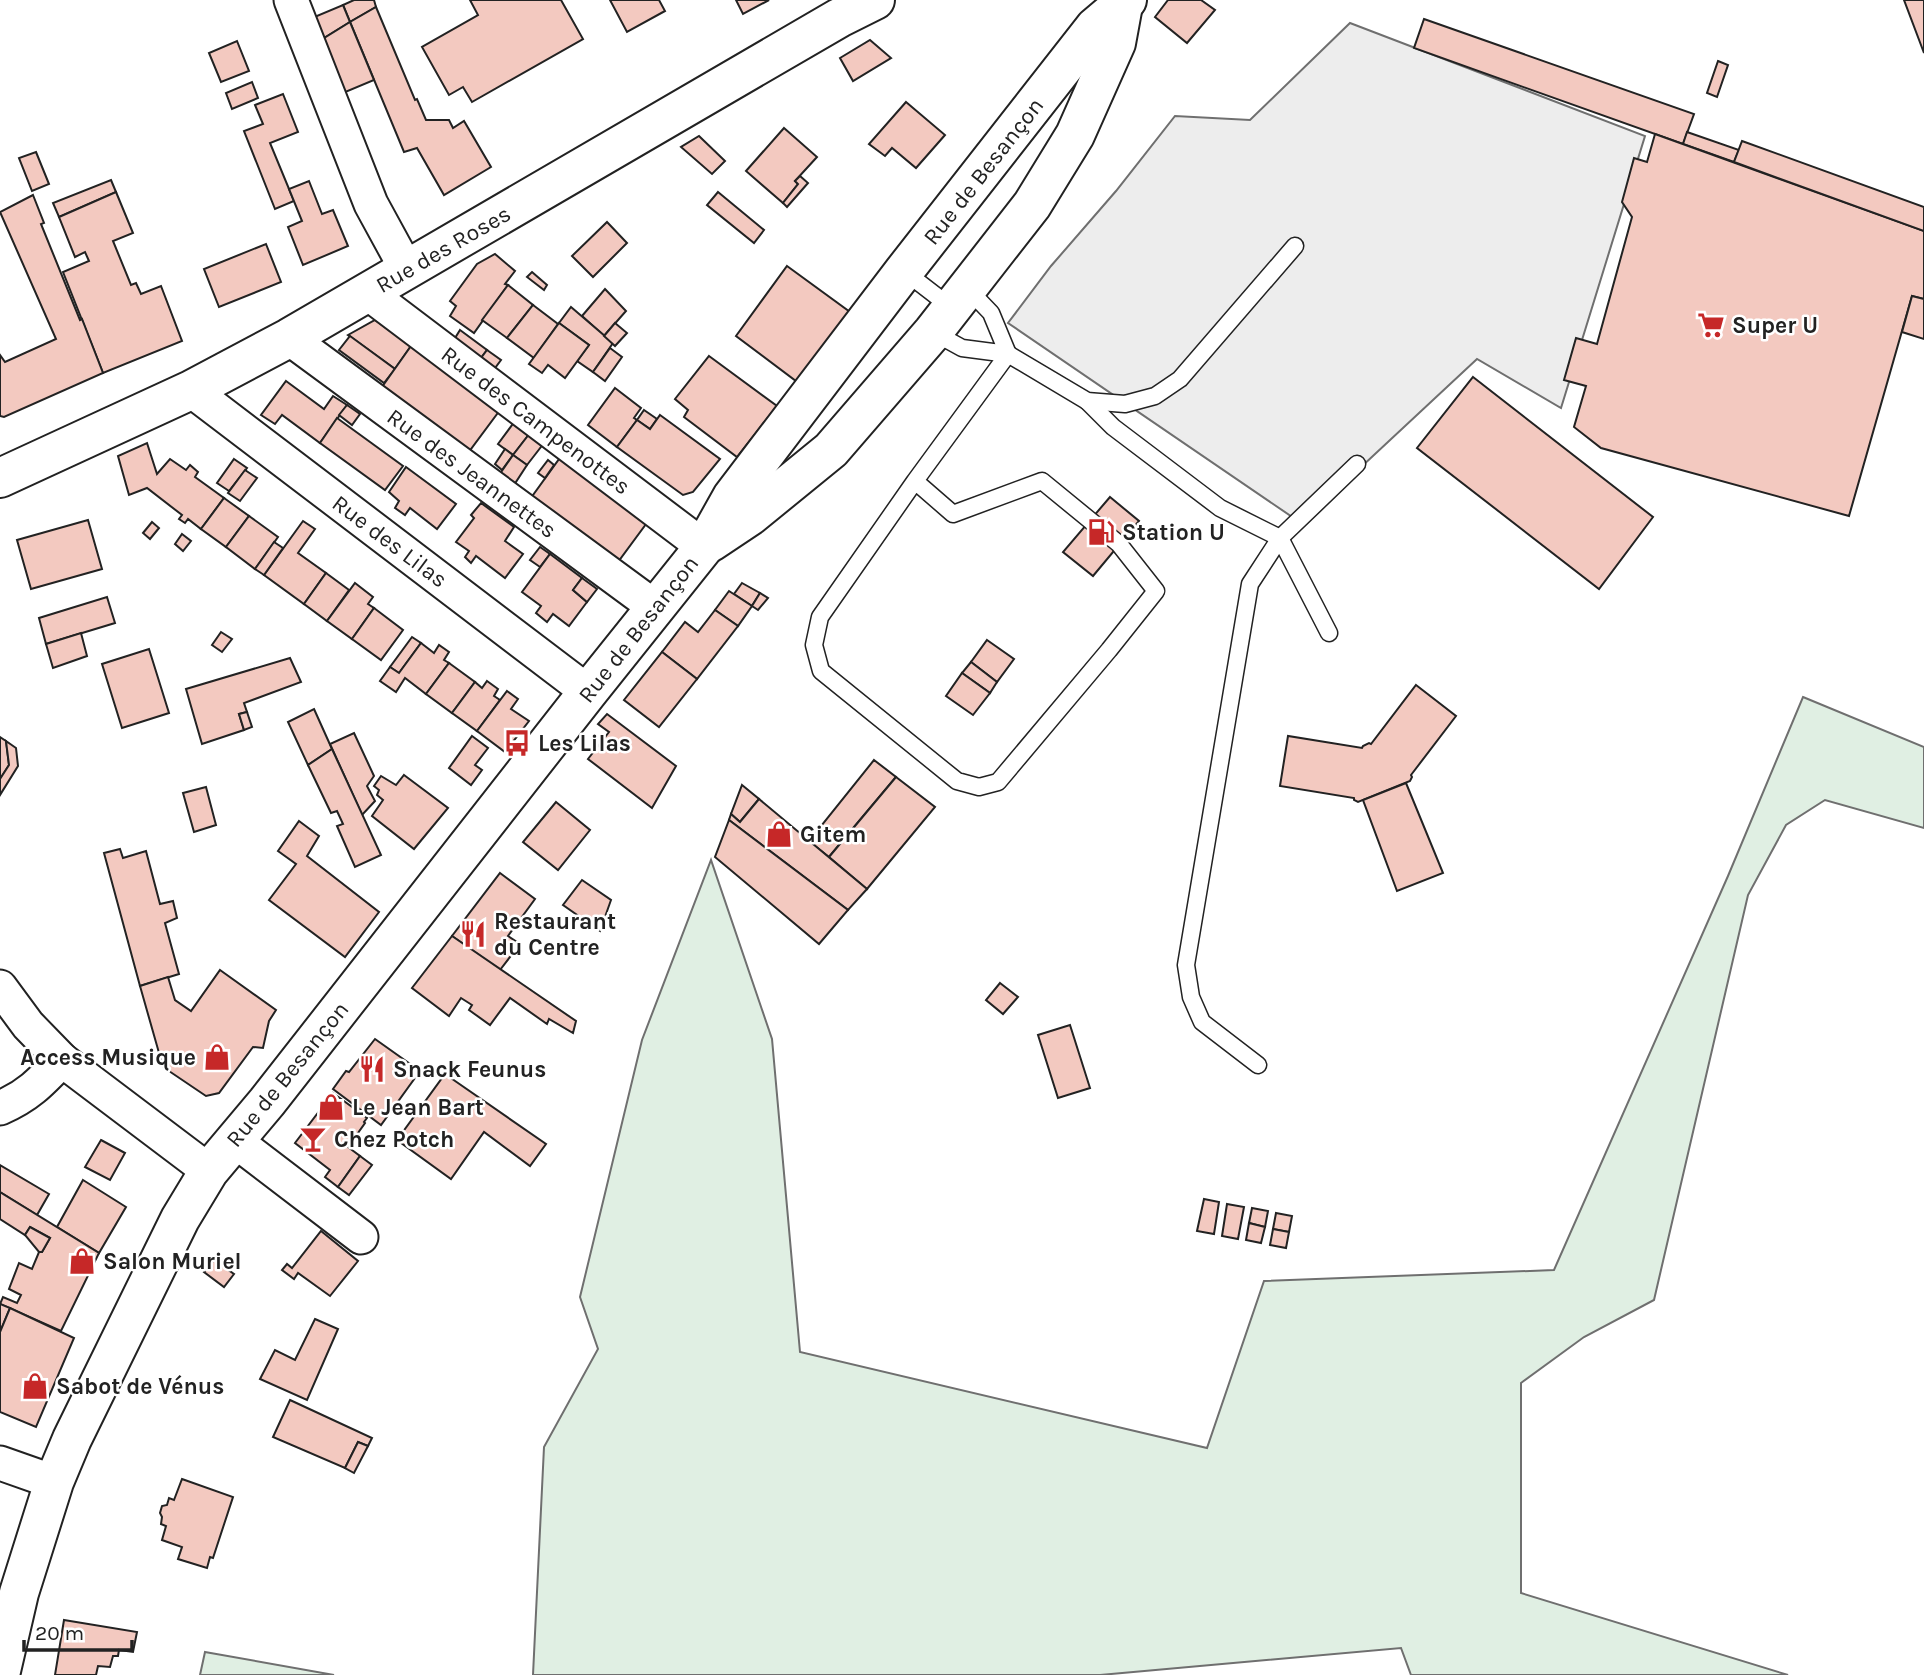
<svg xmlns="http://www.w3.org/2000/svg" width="1924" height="1675" font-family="Karla,sans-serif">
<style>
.green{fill:#e0efe3;stroke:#6f6f6f;stroke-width:2}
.parking{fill:#ededed;stroke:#6f6f6f;stroke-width:2}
.building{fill:#f3c9c0;stroke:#222;stroke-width:2}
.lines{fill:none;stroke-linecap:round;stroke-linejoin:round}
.lane-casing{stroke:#222;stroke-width:19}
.street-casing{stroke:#222;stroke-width:37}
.secondary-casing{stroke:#222;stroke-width:42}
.lane{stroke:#fff;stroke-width:16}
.street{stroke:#fff;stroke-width:33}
.secondary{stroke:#fff;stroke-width:38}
.labels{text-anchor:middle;stroke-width:5;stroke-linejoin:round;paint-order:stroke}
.street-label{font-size:23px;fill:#222;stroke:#fff}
.poi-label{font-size:23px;font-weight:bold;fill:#222;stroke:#fff;text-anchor:start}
</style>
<rect width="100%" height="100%" fill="#fff"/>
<!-- green -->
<g class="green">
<path d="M1803,697L1924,747V828L1825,800L1786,825L1748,895L1654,1300L1584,1337L1521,1383V1593L1788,1675H1411L1401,1648L1100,1675H533L544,1447L598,1349L580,1297L642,1040L711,860L772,1039L800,1352L1207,1448L1264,1281L1554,1270L1728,876Z"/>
<path d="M205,1652L334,1675H200Z"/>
</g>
<!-- parking -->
<path class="parking" d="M1350,23L1645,136L1561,408L1477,359L1301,523L1008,323L1051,266L1116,191L1175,116L1250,120Z"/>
<!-- building -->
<g class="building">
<path d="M354,0H374L376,7L350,22L343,5Z"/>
<path d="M470,0H561L583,39L472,102L463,87L449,95L422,47L478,15Z"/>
<path d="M610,0H659L665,11L627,32Z"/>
<path d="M736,0H769L743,14Z"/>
<path d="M1168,0H1201L1215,10L1187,43L1155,17Z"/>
<path d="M1904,0H1924V53Z"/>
<path d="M343,5L350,22L321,40L312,18Z"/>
<path d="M376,7L415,100L417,99L426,120H449L453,128L464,121L491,167L444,195L417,148L404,152L350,22Z"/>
<path d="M1424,19L1694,114L1683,144L1414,48Z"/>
<path d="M350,22L374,80L343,93L321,40Z"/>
<path d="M870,40L891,58L853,81L840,58Z"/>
<path d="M237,41L249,71L221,82L209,53Z"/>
<path d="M1718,61L1728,65L1717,97L1707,93Z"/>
<path d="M252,82L258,98L232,109L226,93Z"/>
<path d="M283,94L298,132L270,143L294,201L275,209L244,131L263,124L255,105Z"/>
<path d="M906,102L945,135L916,168L892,148L885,156L869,144Z"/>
<path d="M784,128L817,157L795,181L798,184L783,203L746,171Z"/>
<path d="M1687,132L1739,150L1734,162L1683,144Z"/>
<path d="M1655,134L1924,231V299L1912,296L1849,516L1601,448L1574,427L1586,386L1564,380L1576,338L1597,344L1632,217L1622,202L1634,158L1647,162Z"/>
<path d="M699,136L725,161L712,174L681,147Z"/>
<path d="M1742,141L1924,207V231L1734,162Z"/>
<path d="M36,152L49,184L32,191L19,158Z"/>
<path d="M800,176L808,183L787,207L783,203L798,184L795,181Z"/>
<path d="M111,180L116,192L59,217L53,203Z"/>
<path d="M309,181L322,214L333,210L348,246L303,265L288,227L302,221L289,189Z"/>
<path d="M116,192L133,233L113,241L131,285L136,283L141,294L161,286L182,341L103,373L63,272L89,261L85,252L75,257L59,217Z"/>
<path d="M718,192L764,230L754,243L707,205Z"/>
<path d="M33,195L44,223L41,224L80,320L82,319L103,373L4,417L0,416V355L5,362L56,339L0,212Z"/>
<path d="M607,222L627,243L593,277L572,256Z"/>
<path d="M266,244L281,282L219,307L204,269Z"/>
<path d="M495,254L515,271L505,284L508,285L474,333L450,316L456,306L450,301L477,264Z"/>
<path d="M787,266L850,312L796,381L736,336Z"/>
<path d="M532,272L547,285L544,290L527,277Z"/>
<path d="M508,285L533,305L507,338L482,320Z"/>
<path d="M605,289L626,311L604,336L582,316Z"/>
<path d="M1912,296L1924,299V339L1902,332Z"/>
<path d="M533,305L558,324L534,358L507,338Z"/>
<path d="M571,307L613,343L593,372L577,361L589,345L559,323Z"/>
<path d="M375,320L411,346L395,369L348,335Z"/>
<path d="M559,323L589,345L565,378L548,365L542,373L529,364Z"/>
<path d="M615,323L627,333L615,346L604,336Z"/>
<path d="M460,330L487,350L478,362L452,343Z"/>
<path d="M350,336L395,369L384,383L339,350Z"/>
<path d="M411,346L500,410L465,457L377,394Z"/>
<path d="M610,348L622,357L605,381L593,372Z"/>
<path d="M487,350L501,360L492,372L478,362Z"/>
<path d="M709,356L777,406L737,457L684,417L688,410L675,399Z"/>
<path d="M1473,377L1653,517L1599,589L1417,448Z"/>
<path d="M286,381L324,409L333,396L347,405L320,443L282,415L275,424L261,415Z"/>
<path d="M615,388L641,408L634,418L637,420L617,447L588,425Z"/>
<path d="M347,405L360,414L352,425L339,415Z"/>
<path d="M644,410L657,419L650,429L637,420Z"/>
<path d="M660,415L720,459L693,492L683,495L617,447L637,420L650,429Z"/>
<path d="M337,418L403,466L385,490L320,443Z"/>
<path d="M515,421L530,433L513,455L498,444Z"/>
<path d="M530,433L544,443L527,465L513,455Z"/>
<path d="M147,443L157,474L170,459L186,470L190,465L198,472L195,477L224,498L201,529L188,519L185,523L179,519L182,515L147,488L129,495L118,456Z"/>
<path d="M505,449L513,455L502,470L495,464Z"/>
<path d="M513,455L527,465L512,488L497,478Z"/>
<path d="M562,455L649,520L615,566L528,502Z"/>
<path d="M234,459L247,468L229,491L217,483Z"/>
<path d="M548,460L554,465L545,478L538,473Z"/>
<path d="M406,467L456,504L437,529L410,508L405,515L395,508L399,501L389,492Z"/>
<path d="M245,470L257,478L240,501L228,493Z"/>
<path d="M1110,497L1139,521L1093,576L1063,552Z"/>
<path d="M224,498L249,516L226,547L201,529Z"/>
<path d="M481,503L514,527L505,541L523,554L505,578L476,556L471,563L465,557L469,551L456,542L474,518L471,515Z"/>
<path d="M249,516L278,537L255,569L226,547Z"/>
<path d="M88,520L102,569L31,589L17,540Z"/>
<path d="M303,521L315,529L298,553L326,573L304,604L264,575Z"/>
<path d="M152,522L159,528L150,539L143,533Z"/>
<path d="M182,534L191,541L183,551L175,544Z"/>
<path d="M274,542L283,548L264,575L255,569Z"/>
<path d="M540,547L550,554L540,567L530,560Z"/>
<path d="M550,554L582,578L573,590L587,602L569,626L553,614L547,622L536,613L541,606L522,592Z"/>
<path d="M326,573L349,590L327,621L304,604Z"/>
<path d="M582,578L597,589L587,602L573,590Z"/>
<path d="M355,583L373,597L368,604L374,608L352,639L327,621Z"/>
<path d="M742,583L760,593L752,606L734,594Z"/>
<path d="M729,591L752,606L738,626L715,610Z"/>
<path d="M760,593L768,598L758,610L752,606Z"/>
<path d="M107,597L115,623L46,644L39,618Z"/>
<path d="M374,608L403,630L381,660L352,639Z"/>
<path d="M715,610L738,626L697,679L662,652L685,622L698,632Z"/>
<path d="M221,632L232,639L222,652L212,645Z"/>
<path d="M81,633L87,656L53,668L46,644Z"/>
<path d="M412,637L421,643L399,673L390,667Z"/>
<path d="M987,640L1014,659L997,682L971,662Z"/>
<path d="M421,643L434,653L439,645L449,652L444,660L449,663L426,694L405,678L396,692L380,681L390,667L399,673Z"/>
<path d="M149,649L169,713L122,728L102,664Z"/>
<path d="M662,652L697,679L659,727L624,700Z"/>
<path d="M290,658L301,682L244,703L247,712L239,714L244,730L202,744L186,689Z"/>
<path d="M971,662L997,682L990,693L962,673Z"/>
<path d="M449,663L475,682L452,713L426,694Z"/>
<path d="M962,673L990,693L973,715L946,696Z"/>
<path d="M487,681L498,689L494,696L500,700L477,731L452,713L475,682L482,688Z"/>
<path d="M1416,685L1456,716L1411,775L1412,777L1410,781L1358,802L1354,800V798L1280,786L1288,736L1362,748L1363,746L1369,743L1371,744Z"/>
<path d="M507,691L518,699L511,709L529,721L505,752L477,731Z"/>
<path d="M314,709L332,749L308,765L288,722Z"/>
<path d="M247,712L252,727L244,730L239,714Z"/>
<path d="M607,714L676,766L652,808L588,759L609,732L598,724Z"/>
<path d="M354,733L374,776L367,786L375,801L362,815L330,744Z"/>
<path d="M472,736L488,748L475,765L482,770L471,785L449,768Z"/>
<path d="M0,737L6,741L9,765L0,779Z"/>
<path d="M6,741L16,748L18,766L0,795V779L9,765Z"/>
<path d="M332,749L381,855L355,867L337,826L343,824L337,811L331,813L308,765Z"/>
<path d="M874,760L896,777L829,857L809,841Z"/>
<path d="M404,775L448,808L414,849L372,816L383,800L377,795L379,790L374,786L381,776L396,785Z"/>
<path d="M896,777L935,807L867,889L829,857Z"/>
<path d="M1406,783L1443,873L1397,891L1363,800Z"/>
<path d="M742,785L759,799L740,822L731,814Z"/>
<path d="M206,787L216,825L194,832L183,793Z"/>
<path d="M759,799L867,889L848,910L729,820L731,814L740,822Z"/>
<path d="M556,802L590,830L558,870L523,842Z"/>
<path d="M729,820L848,910L819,944L715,857Z"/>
<path d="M299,821L319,836L307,856L379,912L345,957L269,900L296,864L278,851Z"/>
<path d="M120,849L123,858L146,851L160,904L173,901L177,918L165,923L179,974L140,986L104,853Z"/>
<path d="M500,873L535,899L508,936L520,944L500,970L452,936Z"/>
<path d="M582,880L611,900L600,931L563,905Z"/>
<path d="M452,936L576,1021L573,1033L549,1019L547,1024L510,998L490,1025L469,1010L472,1005L461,998L449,1016L412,988Z"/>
<path d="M220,970L276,1010L269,1021L263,1048L253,1047L219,1093L206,1096L163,1067L140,986L168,977L175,1000L191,1011Z"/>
<path d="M1000,983L1018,997L1003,1014L986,1000Z"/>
<path d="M1070,1025L1090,1088L1058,1098L1038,1035Z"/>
<path d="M375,1039L420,1071L381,1125L333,1089L346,1071L349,1072Z"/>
<path d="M445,1074L546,1144L530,1166L484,1132L451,1179L397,1140Z"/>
<path d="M333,1093L367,1118L364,1122L365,1123L348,1147L360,1156L338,1187L325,1177L330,1170L295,1143Z"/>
<path d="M101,1140L125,1153L110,1180L85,1167Z"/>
<path d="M360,1156L372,1165L349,1195L338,1187Z"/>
<path d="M0,1165L49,1194L37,1215L0,1192Z"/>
<path d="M83,1180L126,1207L99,1253L57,1227Z"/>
<path d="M0,1192L99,1253L61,1331L0,1304L3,1297L17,1303L21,1295L9,1289L19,1263L32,1269L39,1252H42L50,1238L30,1227L25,1235L0,1219Z"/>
<path d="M1204,1199L1219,1202L1214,1234L1197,1231Z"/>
<path d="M1227,1204L1244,1207L1238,1239L1222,1236Z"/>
<path d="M1252,1208L1268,1211L1265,1227L1249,1223Z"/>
<path d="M1276,1213L1292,1216L1289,1232L1273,1229Z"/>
<path d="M1249,1223L1265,1227L1261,1243L1246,1240Z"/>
<path d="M30,1227L50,1238L42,1252H39L25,1235Z"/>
<path d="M1273,1229L1289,1232L1286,1248L1270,1245Z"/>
<path d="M321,1231L358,1261L330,1296L298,1273L294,1279L282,1270L287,1264L292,1268Z"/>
<path d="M214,1260L234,1274L224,1287L204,1272Z"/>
<path d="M0,1304L10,1308L0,1332Z"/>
<path d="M10,1308L74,1338L36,1427L0,1412V1332Z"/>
<path d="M315,1319L338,1329L307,1400L260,1379L275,1350L295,1360Z"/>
<path d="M290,1400L372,1438L368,1446L358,1442L345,1468L273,1437Z"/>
<path d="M358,1442L368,1446L354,1473L345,1468Z"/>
<path d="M182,1479L233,1497L213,1558L210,1557L207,1568L178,1559L182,1547L162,1540L166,1526L161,1524L162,1517L160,1513L162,1506L167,1505L169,1498L174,1500Z"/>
<path d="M64,1620L137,1632L133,1652L119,1650L118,1656H113L110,1667L98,1666L96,1675H55Z"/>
</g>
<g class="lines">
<defs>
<g id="lane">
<path d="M904,271L952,308"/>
<path d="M933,332L962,348L1008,354L991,313L967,288"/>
<path d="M1087,401L1113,427L1220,508L1280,538L1329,633"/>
<path d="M915,481L953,514L1042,481L1119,544L1156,591L1109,650L998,782L979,787L957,781L821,671L814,645L820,617L915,481L1008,354L1087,401L1125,404L1155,396L1180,379L1295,246"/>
<path d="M1258,1065L1202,1022L1191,997L1186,965L1250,584L1280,538L1357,464"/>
</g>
<g id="street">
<path d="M291,0L371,204L407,270"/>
<path d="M368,293L704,547"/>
<path d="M289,338L656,608"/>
<path d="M191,390L588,692"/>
<path d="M0,987L28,1025L62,1060L209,1171"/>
<path d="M0,1108C28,1096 41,1082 62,1060"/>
<path d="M234,1140L361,1237"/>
<path d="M0,1463L54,1482"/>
</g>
<g id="secondary">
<path d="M0,478L191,390L289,338L839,18L875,0"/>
<path d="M711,542L750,516L831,450L933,332L1032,205L1075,135L1116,43L1123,5"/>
<path d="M0,1675L19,1593L54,1482L72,1439L180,1219L209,1171L267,1102L588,692L704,547L732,497L904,271L1095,27L1127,0"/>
</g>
</defs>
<!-- lane casing -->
<use href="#lane" class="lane-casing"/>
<!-- street casing -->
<use href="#street" class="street-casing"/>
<!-- secondary casing -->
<use href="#secondary" class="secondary-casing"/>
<!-- lane -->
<use href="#lane" class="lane"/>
<!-- street -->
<use href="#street" class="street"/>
<!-- secondary -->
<use href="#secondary" class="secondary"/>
</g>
<!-- icons -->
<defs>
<symbol id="supermarket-bare" viewBox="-9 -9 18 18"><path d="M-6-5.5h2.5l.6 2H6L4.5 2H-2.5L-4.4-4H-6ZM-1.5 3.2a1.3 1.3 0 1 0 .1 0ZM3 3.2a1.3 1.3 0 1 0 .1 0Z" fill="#c62828" stroke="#fff" stroke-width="2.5" paint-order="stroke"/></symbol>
<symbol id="fuel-bare" viewBox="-9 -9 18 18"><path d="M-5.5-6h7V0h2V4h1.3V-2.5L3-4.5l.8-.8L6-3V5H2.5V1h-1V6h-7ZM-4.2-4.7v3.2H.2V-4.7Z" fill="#c62828" stroke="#fff" stroke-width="2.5" paint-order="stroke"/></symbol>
<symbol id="bus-bare" viewBox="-9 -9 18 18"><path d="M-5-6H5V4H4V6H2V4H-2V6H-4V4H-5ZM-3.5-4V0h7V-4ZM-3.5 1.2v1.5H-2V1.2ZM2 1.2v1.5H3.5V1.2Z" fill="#c62828" stroke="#fff" stroke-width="2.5" paint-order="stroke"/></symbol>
<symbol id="shop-bare" viewBox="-9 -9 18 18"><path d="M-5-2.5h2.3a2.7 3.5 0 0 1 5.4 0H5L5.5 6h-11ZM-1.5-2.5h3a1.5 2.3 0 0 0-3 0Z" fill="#c62828" stroke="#fff" stroke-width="2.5" paint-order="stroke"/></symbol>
<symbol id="restaurant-bare" viewBox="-9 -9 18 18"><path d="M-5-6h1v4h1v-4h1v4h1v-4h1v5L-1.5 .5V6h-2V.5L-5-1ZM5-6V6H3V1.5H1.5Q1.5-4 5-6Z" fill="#c62828" stroke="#fff" stroke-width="2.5" paint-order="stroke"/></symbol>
<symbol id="bar-bare" viewBox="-9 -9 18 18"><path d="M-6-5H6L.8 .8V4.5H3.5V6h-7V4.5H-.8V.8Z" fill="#c62828" stroke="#fff" stroke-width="2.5" paint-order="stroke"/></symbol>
</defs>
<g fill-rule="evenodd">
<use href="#supermarket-bare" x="1692" y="306" width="38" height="38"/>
<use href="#fuel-bare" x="1082" y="513" width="38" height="38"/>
<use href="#bus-bare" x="498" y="724" width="38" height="38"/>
<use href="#shop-bare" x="760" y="815" width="38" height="38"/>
<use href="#restaurant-bare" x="454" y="915" width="38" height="38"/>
<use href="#shop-bare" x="198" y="1038" width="38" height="38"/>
<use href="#restaurant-bare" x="353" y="1050" width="38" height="38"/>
<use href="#shop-bare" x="312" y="1088" width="38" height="38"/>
<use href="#bar-bare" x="294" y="1120" width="38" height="38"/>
<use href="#shop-bare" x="63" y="1242" width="38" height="38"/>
<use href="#shop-bare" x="16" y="1367" width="38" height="38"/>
</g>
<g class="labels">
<!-- street labels -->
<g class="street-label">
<text transform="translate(983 171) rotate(-52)" y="8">Rue de Besançon</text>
<text transform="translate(443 249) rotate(-30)" y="8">Rue des Roses</text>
<text transform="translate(536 420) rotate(37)" y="8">Rue des Campenottes</text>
<text transform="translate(472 473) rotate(36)" y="8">Rue des Jeannettes</text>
<text transform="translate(390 541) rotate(37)" y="8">Rue des Lilas</text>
<text transform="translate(638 629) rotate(-52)" y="8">Rue de Besançon</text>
<text transform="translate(287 1074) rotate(-51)" y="8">Rue de Besançon</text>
</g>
<!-- poi labels -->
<g class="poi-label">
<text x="1732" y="333">Super U</text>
<text x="1122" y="540">Station U</text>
<text x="538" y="751">Les Lilas</text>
<text x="800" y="842">Gitem</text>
<text x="494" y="929">Restaurant<tspan x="494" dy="26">du Centre</tspan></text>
<text x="196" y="1065" text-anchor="end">Access Musique</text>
<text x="393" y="1077">Snack Feunus</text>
<text x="352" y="1115">Le Jean Bart</text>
<text x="334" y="1147">Chez Potch</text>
<text x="103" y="1269">Salon Muriel</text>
<text x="56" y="1394">Sabot de Vénus</text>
</g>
</g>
<!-- scale -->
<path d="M24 1640v10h108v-10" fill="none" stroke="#222222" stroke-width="3.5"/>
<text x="35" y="1640" font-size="21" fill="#222222" stroke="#ffffff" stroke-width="5" paint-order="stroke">20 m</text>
</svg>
